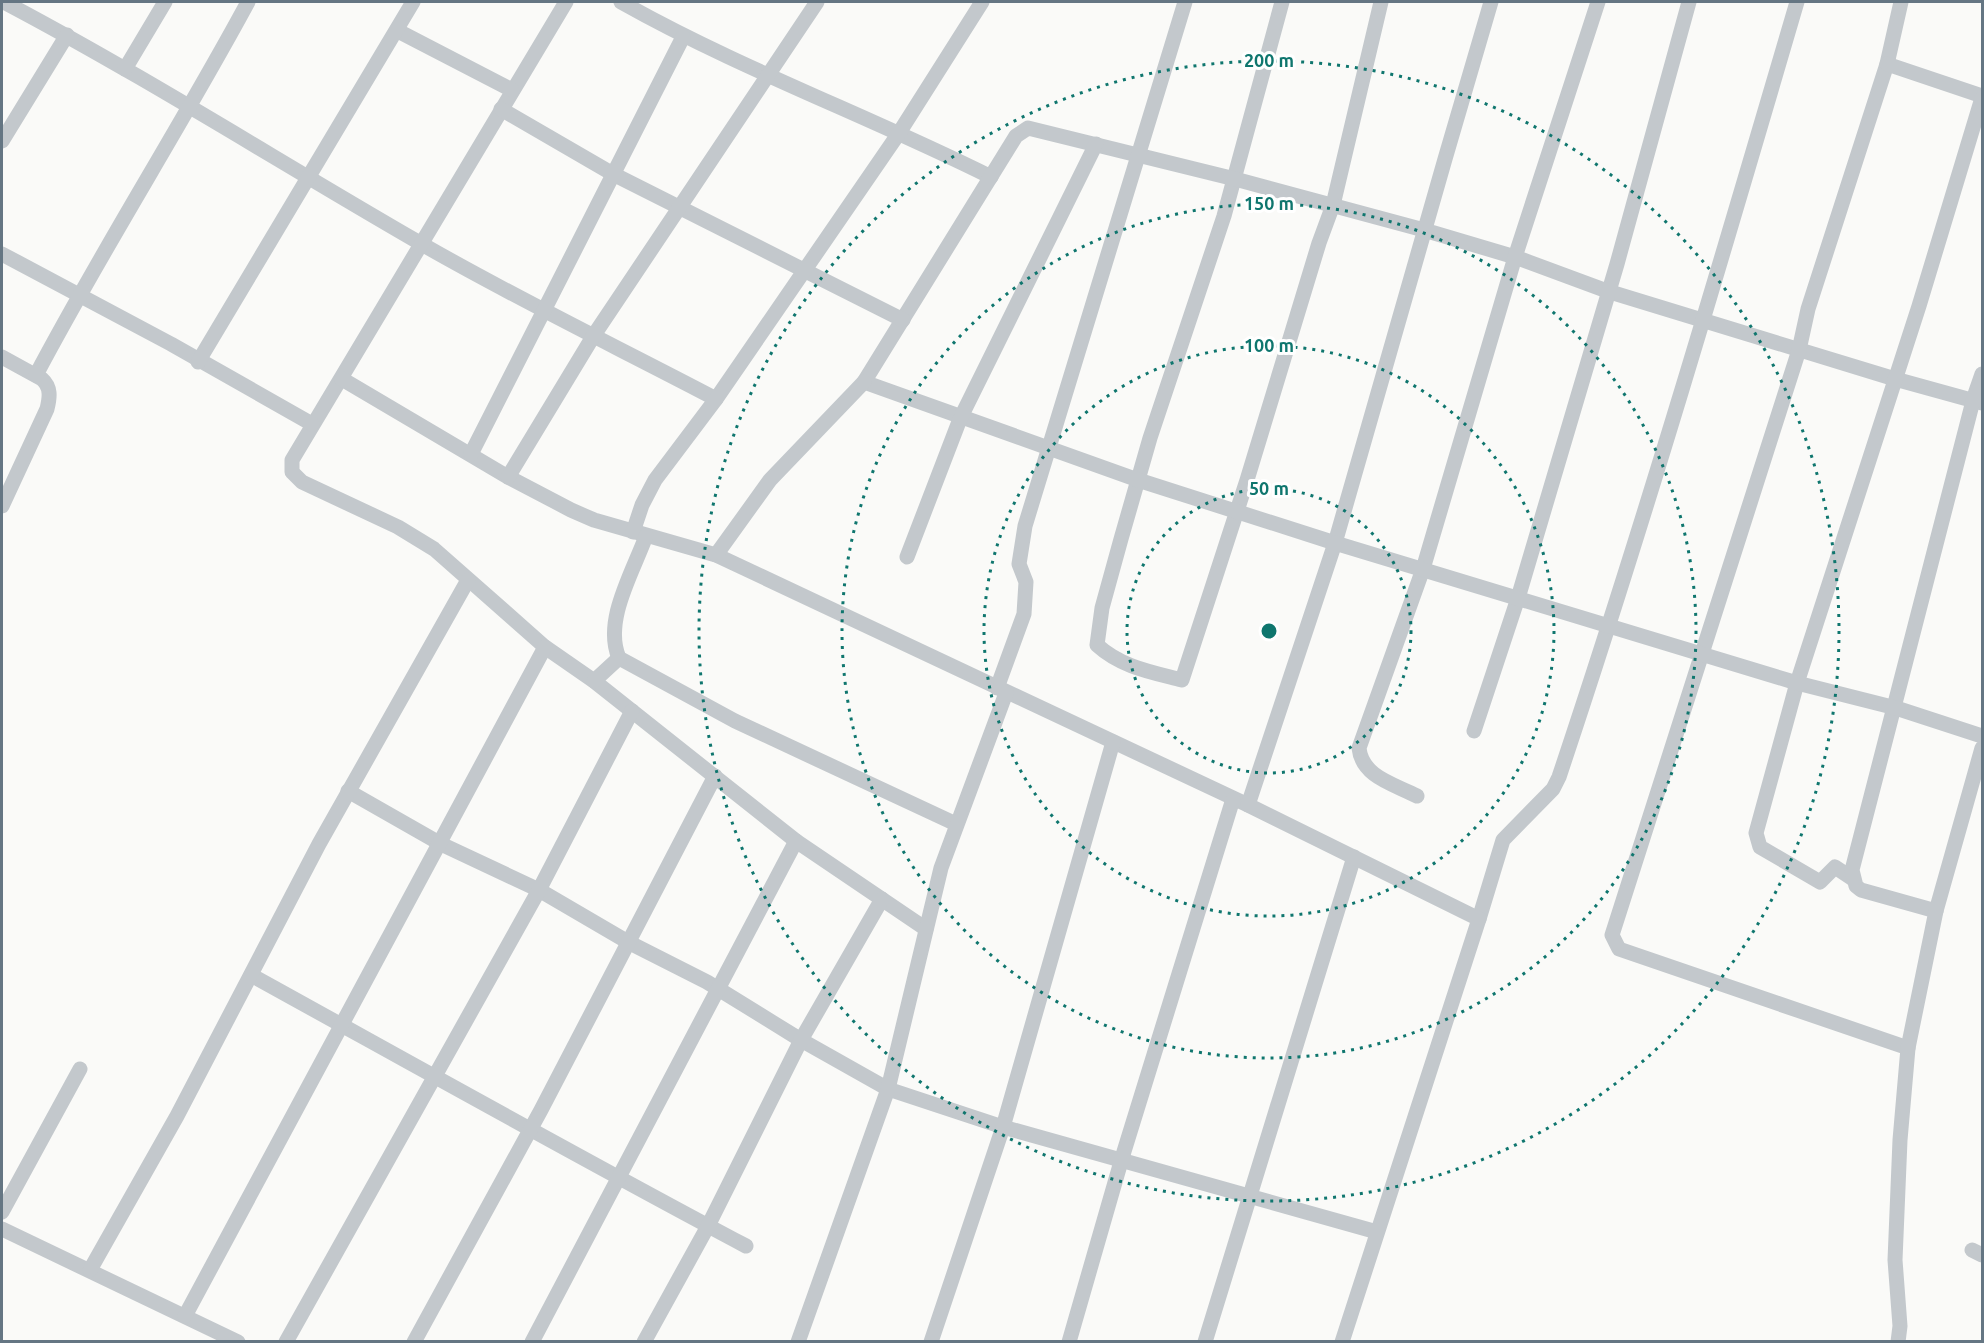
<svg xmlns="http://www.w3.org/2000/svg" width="1984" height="1343" font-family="Ubuntu,sans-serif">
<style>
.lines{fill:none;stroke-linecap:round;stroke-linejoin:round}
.minor{stroke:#c3c8cc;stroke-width:15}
.ring{fill:none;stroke:#0f766e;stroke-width:3;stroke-dasharray:3 6}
.centre{fill:#0f766e;stroke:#fff;stroke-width:3}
.ring-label{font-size:18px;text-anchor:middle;font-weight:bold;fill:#0f766e;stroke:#fff;stroke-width:6;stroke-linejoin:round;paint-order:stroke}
</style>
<rect width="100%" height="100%" fill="#fafaf8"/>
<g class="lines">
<!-- minor -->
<g class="minor">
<path d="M4,2C146,77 281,163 420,243C517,299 617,347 716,399"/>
<path d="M566,2L292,460V472L302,482L398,527L434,549L545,647L594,681L796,841L926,929"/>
<path d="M621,2C740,69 869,116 991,177"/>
<path d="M1282,2L1224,216L1150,438L1121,539L1102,608L1097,645C1121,667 1151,672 1182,680L1247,480L1319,243L1333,205L1381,2"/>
<path d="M1491,2C1438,182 1386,362 1335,543L1138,480L864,382L1016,136L1028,128L1235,179L1424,230L1515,257L1607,291L1895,379L1982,403"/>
<path d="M1901,2L1887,64L1808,309L1799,350L1612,935L1619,949L1908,1048"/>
<path d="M398,31L512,90"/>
<path d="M1887,64L1982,96"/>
<path d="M125,69L165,2"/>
<path d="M501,109L613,174L903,320"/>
<path d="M2,141L67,35"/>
<path d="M2,254L171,344L312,424"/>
<path d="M2,357L42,379C51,387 50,397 47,409L2,506"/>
<path d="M198,362L413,2"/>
<path d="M36,375C103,248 180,128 248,2"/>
<path d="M342,379L508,477L571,510L594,520L716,555L1248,805"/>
<path d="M471,454L683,37"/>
<path d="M508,477L594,335L817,2"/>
<path d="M633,532L642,505L655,480L716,399L899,133L982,2"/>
<path d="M646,536C633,572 603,621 619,658L735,721L956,824"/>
<path d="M716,555L770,480L864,382"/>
<path d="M907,557L960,419L1096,144"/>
<path d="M594,681L619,658"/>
<path d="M997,688L1024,614L1026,582L1019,564L1025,526L1185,2"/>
<path d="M1474,731L1518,598L1617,264L1689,2"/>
<path d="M348,791L441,844L539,890L628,942L707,982L801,1040L888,1089L1003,1127L1377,1232"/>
<path d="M1417,796C1394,784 1362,777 1359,748L1423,569L1515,257L1598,2"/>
<path d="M1853,879L1835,867L1820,882L1760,847L1756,833L1797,683L1919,306L1982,98"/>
<path d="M1936,911L1861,890L1856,886L1852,870L1974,397L1982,374"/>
<path d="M1479,919L1503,840L1553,789L1559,777C1645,520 1721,261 1797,2"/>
<path d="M251,975C416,1066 580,1158 746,1246"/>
<path d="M2,1212L80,1069"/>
<path d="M2,1229L238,1342"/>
<path d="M1972,1250L1982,1255"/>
<path d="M90,1270L177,1116L319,844L468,580"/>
<path d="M185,1316L545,647"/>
<path d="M286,1342L539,890L632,711"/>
<path d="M414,1342L541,1110L715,776"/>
<path d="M532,1342L796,841"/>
<path d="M644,1342L708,1226L801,1040L882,899"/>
<path d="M798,1342L888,1089L941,868L1006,693"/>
<path d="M931,1342L1003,1127L1113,742"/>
<path d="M1069,1342L1122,1158L1233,799"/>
<path d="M1205,1342L1354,857"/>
<path d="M1342,1342L1479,919L1248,805L1335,543L1797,683L1896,708L1982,736"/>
<path d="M1898,1342L1900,1326L1895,1260L1900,1140L1908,1048L1936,911L1982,748"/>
</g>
</g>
<!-- distance rings -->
<g class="ring">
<circle cx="1269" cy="631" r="142"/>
<circle cx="1269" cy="631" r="285"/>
<circle cx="1269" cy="631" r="427"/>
<circle cx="1269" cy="631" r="570"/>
</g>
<circle cx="1269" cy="631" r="9" class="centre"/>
<g class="ring-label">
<text x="1269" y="67">200 m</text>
<text x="1269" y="210">150 m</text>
<text x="1269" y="352">100 m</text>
<text x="1269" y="495">50 m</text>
</g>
<!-- border -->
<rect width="1984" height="1343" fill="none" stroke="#657683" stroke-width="6"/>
</svg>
